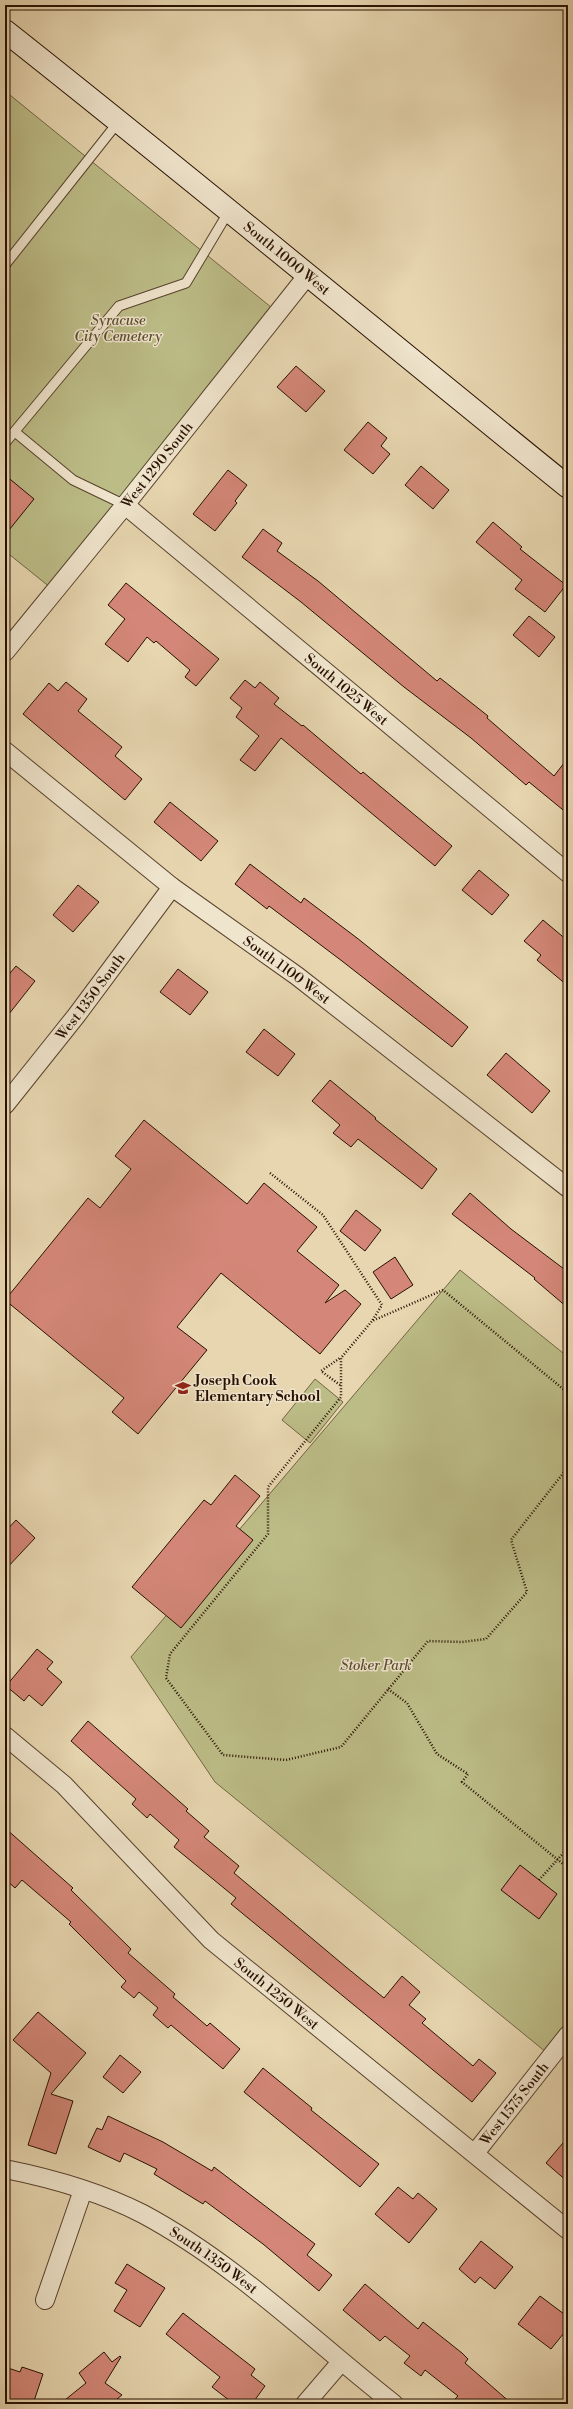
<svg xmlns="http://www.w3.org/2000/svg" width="573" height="2409" font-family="'Libre Bodoni',serif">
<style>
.green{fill:#bcbc87;stroke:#726644}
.building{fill:#d48778;stroke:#281001}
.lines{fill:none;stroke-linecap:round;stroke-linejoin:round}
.service-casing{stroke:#58422d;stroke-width:11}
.minor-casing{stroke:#58422d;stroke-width:20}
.secondary-casing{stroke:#281001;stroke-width:24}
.path{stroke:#281001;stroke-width:2.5;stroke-dasharray:1 2;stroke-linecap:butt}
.service{stroke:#efe4cc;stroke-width:9}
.minor{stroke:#efe4cc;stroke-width:18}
.secondary{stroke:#efe4cc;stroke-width:22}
.labels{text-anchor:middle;stroke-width:3;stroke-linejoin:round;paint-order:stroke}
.street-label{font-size:14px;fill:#281001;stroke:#efe4cc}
.park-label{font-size:14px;font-style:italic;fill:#5c4c30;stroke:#efe4cc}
.poi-label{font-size:14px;font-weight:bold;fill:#281001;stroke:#efe4cc;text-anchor:start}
</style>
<rect width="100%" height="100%" fill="#e7d6b0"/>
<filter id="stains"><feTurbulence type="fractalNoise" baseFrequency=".005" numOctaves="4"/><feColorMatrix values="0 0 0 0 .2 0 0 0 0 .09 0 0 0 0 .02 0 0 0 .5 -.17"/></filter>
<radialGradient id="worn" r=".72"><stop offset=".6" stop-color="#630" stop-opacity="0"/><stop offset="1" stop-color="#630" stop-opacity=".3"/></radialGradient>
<!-- green -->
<g class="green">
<path d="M5,91L277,312L51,588L5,551Z"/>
<path d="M460,1270L568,1357V2037L552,2057L215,1782L131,1657Z"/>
<path d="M315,1379L343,1402L310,1443L282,1420Z"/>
</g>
<!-- building -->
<g class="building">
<path d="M296,366L325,391L306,412L277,387Z"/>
<path d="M368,422L387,438L381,446L390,454L373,474L344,450Z"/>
<path d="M421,466L449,490L433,509L405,485Z"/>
<path d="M228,470L247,485L235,501L237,503L215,531L193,514Z"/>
<path d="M5,475L34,499L5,535Z"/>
<path d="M493,522L522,547L520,549L566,585L545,612L515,589L522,580L476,542Z"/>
<path d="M263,529L282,543L277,551L318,581L437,681L440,678L488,716L487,718L554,776L568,758V814L529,782L526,785L471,738L404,687L301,602L242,557Z"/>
<path d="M126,583L219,659L196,686L185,677L190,670L156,641L154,643L147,637L128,662L105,644L125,619L108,605Z"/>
<path d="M529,616L555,637L539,657L513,635Z"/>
<path d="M245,680L255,688L260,682L279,698L274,704L302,726L303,725L361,774L363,772L452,846L435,866L281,738L255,771L240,760L259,736L236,717L242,708L230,698Z"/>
<path d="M66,682L87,699L78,711L122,747L115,756L142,779L125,800L23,714L49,683L58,691Z"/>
<path d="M170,802L218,841L201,861L154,822Z"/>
<path d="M250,864L301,903L304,898L357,938L468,1027L452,1047L342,961L269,906L267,909L235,884Z"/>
<path d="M479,870L509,895L492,915L462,890Z"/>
<path d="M78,885L99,902L73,932L53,915Z"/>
<path d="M543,920L568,941V986L537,960L541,955L524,941Z"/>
<path d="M16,966L35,981L5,1019V979Z"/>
<path d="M178,969L208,992L190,1015L160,992Z"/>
<path d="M264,1029L295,1054L278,1076L246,1052Z"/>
<path d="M506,1053L550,1091L532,1113L487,1075Z"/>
<path d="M330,1080L376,1118L375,1119L437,1169L422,1189L358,1139L351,1147L333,1133L340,1125L312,1101Z"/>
<path d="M144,1120L247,1204L264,1183L317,1227L297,1251L339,1285L325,1303L345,1290L361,1304L320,1354L221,1273L177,1327L207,1350L138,1434L112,1412L124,1398L5,1300L88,1198L100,1208L131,1169L115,1156Z"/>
<path d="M470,1193L511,1229L568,1272V1308L534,1279L535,1278L452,1214Z"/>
<path d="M356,1210L381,1230L365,1251L340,1231Z"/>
<path d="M395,1257L413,1285L391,1299L373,1272Z"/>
<path d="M235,1475L260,1496L236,1526L253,1540L181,1628L132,1587L204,1500L211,1505Z"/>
<path d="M16,1520L35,1538L5,1570V1532Z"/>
<path d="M37,1649L53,1662L47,1669L62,1682L42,1706L29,1695L24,1701L6,1686Z"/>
<path d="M88,1721L188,1809L186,1811L209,1831L204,1837L239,1866L234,1873L346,1967L384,1998L402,1976L420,1992L409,2005L426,2019L422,2023L473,2066L479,2059L496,2073L472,2102L231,1904L236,1898L174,1847L179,1840L150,1814L147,1818L132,1804L136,1799L71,1741Z"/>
<path d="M5,1828L73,1888L71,1890L131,1949L128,1953L175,1994L173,1997L207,2026L210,2023L240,2049L223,2069L171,2025L168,2028L153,2015L158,2008L139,1992L134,1998L121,1987L126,1981L69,1924L71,1922L22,1880L15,1888L5,1879Z"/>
<path d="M520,1865L557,1894L539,1919L501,1890Z"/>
<path d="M38,2012L86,2053L51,2094L73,2101L56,2154L28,2145L51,2073L13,2040Z"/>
<path d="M120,2055L141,2072L123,2093L103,2077Z"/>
<path d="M263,2068L312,2108L311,2110L379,2164L360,2187L244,2092Z"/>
<path d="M108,2116L163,2142L212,2171L214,2167L315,2244L307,2255L332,2275L319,2291L263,2244L205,2201L203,2204L154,2174L157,2169L124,2153L120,2162L88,2147L97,2128L102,2130Z"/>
<path d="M568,2137V2182L546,2163Z"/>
<path d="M398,2187L413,2199L418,2193L437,2209L409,2243L375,2214Z"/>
<path d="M481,2241L513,2267L495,2289L480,2277L475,2283L459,2269Z"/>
<path d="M127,2264L165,2288L140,2327L114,2311L127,2290L115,2283Z"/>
<path d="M365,2284L418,2329L423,2322L462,2353L468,2359L465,2363L512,2404H450L458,2396L425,2370L421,2376L404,2363L410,2356L385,2336L380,2341L343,2310Z"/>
<path d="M540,2296L568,2317V2328L551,2349L518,2324Z"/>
<path d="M183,2313L255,2369L251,2375L265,2386L252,2404H234L212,2387L220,2377L166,2334Z"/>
<path d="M104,2352L112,2362L120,2356L121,2357L105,2383L122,2395L111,2404H60L86,2383L79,2373Z"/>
<path d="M22,2367L43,2374L33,2404H20L5,2399V2377L8,2368L20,2372Z"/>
</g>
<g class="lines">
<defs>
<g id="service">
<path d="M5,265L119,121"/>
<path d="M15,432L73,480L125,505"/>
<path d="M5,443L119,306L186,283L229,211"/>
</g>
<g id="minor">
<path id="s1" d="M125,505L568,873"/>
<path id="s2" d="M5,652L125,505L307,276"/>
<path id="s3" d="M5,751L172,887L297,976L568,1188"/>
<path id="s4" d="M5,1105L76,1016L172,887"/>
<path id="s5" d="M5,1736L64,1785L211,1940L568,2230"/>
<path id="s6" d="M475,2153L568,2035"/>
<path id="s7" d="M5,2169C50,2178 102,2193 143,2214C236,2264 311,2339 394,2404"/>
<path d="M45,2300L83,2190"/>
<path d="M305,2404L341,2362"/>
</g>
<g id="secondary">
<path id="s8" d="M5,31C195,181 380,335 568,487"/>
</g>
</defs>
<!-- service casing -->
<use href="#service" class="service-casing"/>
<!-- minor casing -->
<use href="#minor" class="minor-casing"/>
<!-- secondary casing -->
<use href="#secondary" class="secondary-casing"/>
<!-- path -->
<g class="path">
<path d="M270,1173L323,1215L382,1305L372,1321"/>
<path d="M340,1385L321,1371L340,1358"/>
<path d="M568,1393L443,1290L372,1321L341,1358V1397L268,1487V1534L170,1654L166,1678L223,1755L286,1760L341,1747L428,1641L462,1642L486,1639L527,1592L511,1540L568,1467"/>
<path d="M388,1689L407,1703L437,1754L468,1774L462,1782L568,1868"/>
<path d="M539,1880L568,1848"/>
</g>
<!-- service -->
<use href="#service" class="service"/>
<!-- minor -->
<use href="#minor" class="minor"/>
<!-- secondary -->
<use href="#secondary" class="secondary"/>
</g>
<!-- icons -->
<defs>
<symbol id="school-bare" viewBox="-9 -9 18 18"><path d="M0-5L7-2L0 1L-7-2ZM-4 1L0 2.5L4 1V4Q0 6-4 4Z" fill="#8f2418" stroke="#efe4cc" stroke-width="2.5" paint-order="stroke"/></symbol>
</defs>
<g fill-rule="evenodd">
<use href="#school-bare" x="172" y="1377" width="22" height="22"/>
</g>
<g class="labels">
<!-- street labels -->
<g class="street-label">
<text dy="5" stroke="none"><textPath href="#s8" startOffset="362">South 1000 West</textPath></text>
<text dy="5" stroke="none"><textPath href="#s2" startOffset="241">West 1290 South</textPath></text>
<text dy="5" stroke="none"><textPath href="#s1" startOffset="288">South 1025 West</textPath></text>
<text dy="5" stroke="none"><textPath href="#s3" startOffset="357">South 1100 West</textPath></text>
<text dy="5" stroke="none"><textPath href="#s4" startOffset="138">West 1350 South</textPath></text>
<text dy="5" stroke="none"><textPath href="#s5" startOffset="375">South 1250 West</textPath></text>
<text dy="5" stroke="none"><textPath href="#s6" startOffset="63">West 1575 South</textPath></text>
<text dy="5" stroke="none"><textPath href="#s7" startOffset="230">South 1350 West</textPath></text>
</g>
<!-- park labels -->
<g class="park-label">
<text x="118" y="325">Syracuse<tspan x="118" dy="16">City Cemetery</tspan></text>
<text x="376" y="1670">Stoker Park</text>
</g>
<!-- poi labels -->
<g class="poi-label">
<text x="195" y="1385">Joseph Cook<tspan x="195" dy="16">Elementary School</tspan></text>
</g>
</g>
<!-- margin -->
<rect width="573" height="2409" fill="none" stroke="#e7d6b0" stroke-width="20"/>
<rect x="6" y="6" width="561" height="2397" fill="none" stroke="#281001" stroke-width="2"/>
<rect x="10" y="10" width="553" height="2389" fill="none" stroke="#281001"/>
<rect width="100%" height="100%" filter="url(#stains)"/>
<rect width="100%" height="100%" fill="url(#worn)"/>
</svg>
